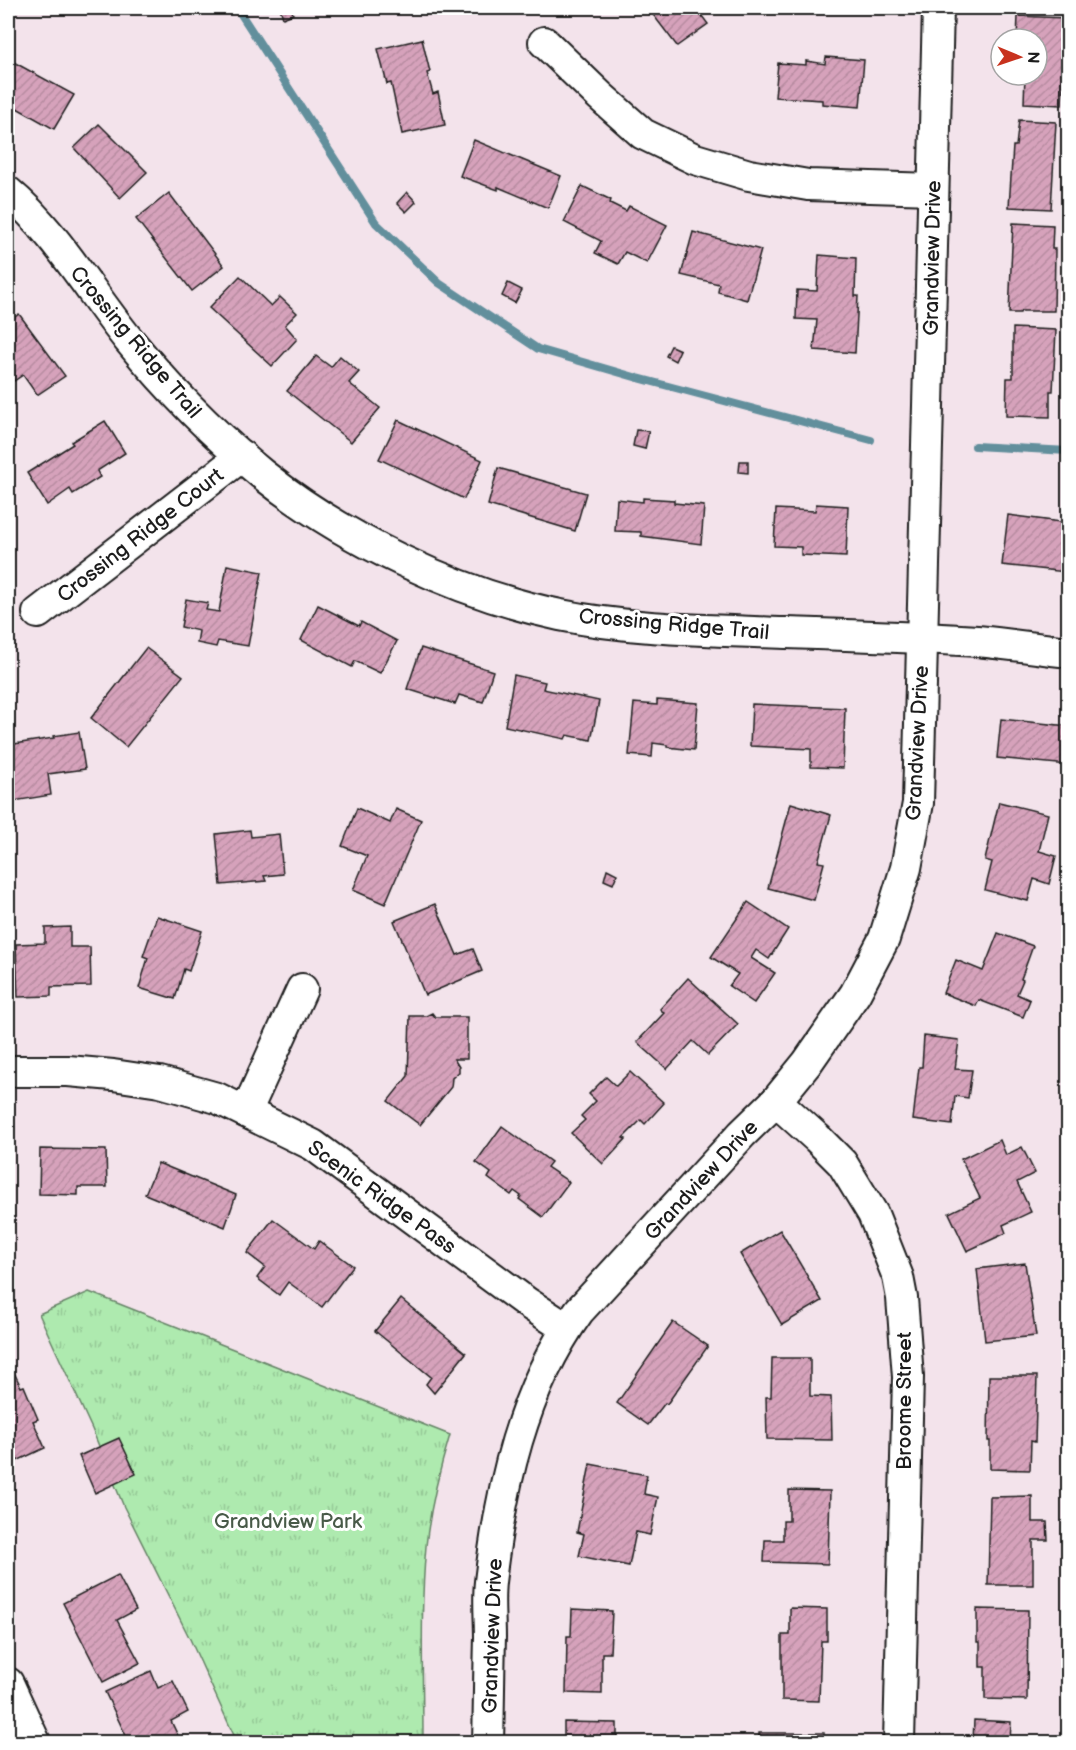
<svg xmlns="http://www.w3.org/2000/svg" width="1076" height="1750" font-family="'Balsamiq Sans',sans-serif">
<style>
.park{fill:url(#park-tufts);stroke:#658366;stroke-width:1.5}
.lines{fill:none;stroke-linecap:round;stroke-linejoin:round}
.stream{stroke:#628f9c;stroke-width:8}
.building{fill:url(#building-hatch);stroke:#1c1c1c;stroke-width:1.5}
.minor-casing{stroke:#1c1c1c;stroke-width:34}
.minor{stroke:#fff;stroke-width:30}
.labels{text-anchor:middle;stroke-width:6;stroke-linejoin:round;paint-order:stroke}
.street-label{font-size:21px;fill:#1c1c1c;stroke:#fff}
.park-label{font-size:21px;fill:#485a48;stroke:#fff}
</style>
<defs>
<pattern id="park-tufts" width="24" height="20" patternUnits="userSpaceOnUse" patternTransform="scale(1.5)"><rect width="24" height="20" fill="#aeeaaf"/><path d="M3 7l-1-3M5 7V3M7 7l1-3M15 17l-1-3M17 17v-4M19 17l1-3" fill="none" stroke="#95c896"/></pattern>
<pattern id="building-hatch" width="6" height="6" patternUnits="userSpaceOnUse" patternTransform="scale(1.5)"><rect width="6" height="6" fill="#d6a2bb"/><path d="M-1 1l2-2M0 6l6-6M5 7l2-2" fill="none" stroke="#b78ba0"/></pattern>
</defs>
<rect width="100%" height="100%" fill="#f3e3eb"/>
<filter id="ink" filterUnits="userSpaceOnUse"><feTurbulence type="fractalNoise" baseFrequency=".0167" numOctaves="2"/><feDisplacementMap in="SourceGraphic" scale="12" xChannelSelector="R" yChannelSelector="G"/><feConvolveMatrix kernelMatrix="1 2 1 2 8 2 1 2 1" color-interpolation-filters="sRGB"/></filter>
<g filter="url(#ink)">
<!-- park -->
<path class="park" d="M89,1292L450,1435C439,1471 430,1508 426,1546C420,1611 423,1677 423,1742H237L190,1639L124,1507L92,1429L39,1314Z"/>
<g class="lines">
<!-- stream -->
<g class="stream">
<path d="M237,8L376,223L439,283L538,349L638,378L871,440"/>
<path d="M975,446L1068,451"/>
</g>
</g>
<!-- building -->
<g class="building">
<path d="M280,8H291L293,14L283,18Z"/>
<path d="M648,8H696L708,24L677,46Z"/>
<path d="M1018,16L1066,18L1062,105L1024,103L1025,75H1037V39H1017Z"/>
<path d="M422,39L430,72L427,73L433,94L438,92L445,125L402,134L391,83L387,84L378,49Z"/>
<path d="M826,57L864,60L860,107L822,104V100L775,97L778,63L806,65V61L825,64Z"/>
<path d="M8,59L74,95L54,129L8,103Z"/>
<path d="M1019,120L1056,122L1051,209L1009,207L1013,146H1016Z"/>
<path d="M99,124L147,172L120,198L74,148Z"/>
<path d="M474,140L561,176L548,208L498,187V190L460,176Z"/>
<path d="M582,186L611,200L610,203L626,211L629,206L667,225L647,263L625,252L618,264L595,253L601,241L564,222Z"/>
<path d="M407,192L416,202L406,212L397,203Z"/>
<path d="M169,193L224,266L192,291L136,219Z"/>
<path d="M1013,223L1053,225L1052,249H1055L1054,311H1021L1020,313H1009Z"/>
<path d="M693,232L761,250L747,300L718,292L719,284L681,275Z"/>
<path d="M819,255L856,258L855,296H858L855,353L814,350L817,320L796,319L797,290L817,291Z"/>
<path d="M240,276L271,306L280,297L297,313L285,325L297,339L272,366L209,308Z"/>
<path d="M508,283L522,290L515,303L502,296Z"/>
<path d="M19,314L65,376L37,395L23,375L14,381L8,372V322Z"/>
<path d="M1013,328L1056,330L1053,391H1050V417L1006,416L1007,378H1013Z"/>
<path d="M671,346L680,350L675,361L666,356Z"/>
<path d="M316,356L331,367L340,356L359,372L349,383L380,408L351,442L287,391Z"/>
<path d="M398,420L482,460L464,499L379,459Z"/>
<path d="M105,421L125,453L97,471L100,477L73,494L70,489L47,505L27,473L73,444L71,442Z"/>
<path d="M636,430L649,431L645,449L633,446Z"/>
<path d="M740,461H748V473L739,472Z"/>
<path d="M498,468L586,493L575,531L488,505Z"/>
<path d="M643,498L674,500V503L704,506L701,544L641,536V532L615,531L617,499L643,502Z"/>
<path d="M816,504L848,506L846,557L801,555V547L774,546L776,509L815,511Z"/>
<path d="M1008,515L1068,523L1066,572L1002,565Z"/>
<path d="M227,565L262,572L248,646L218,641L216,647L197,643L199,631L181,627L186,599L208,603L206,610L219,612Z"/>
<path d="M318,605L359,626L361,622L397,641L380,673L355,661L352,667L301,640Z"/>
<path d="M146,648L183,676L126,747L91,718Z"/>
<path d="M421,648L493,671L483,702L459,695L455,704L407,689Z"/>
<path d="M514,675L545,682L543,689L599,701L591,740L567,735L565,739L505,726Z"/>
<path d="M657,700L698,703L694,750L667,747V745L653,743L652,757L629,755L634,703L657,705Z"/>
<path d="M752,704L845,708L843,768L811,767V749L750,746Z"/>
<path d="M1001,719L1068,726V765L997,758Z"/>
<path d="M79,732L85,769L48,774L51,795L14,801L10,775H8V745L54,738L53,736Z"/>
<path d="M999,802L1048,814L1039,851L1056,856L1049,884L1034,879L1028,901L985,890L992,862L985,860Z"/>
<path d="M791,803L831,815L818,862L824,863L814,900L768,888Z"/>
<path d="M357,808L390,823L396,809L421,820L385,904L353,890L367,856L342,846Z"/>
<path d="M250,830L251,837L279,834L283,874L264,876L266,881L221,885L216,834Z"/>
<path d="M607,869L617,874L613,884L604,880Z"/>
<path d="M748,902L788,929L769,959L756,950L751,958L775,973L754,1003L729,986L738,974L711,957Z"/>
<path d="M435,904L457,955L473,949L482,971L425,995L394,921Z"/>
<path d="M157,916L202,931L189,971L184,969L175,999L139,988L148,958L143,956Z"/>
<path d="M70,927V947H90L91,986L51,987V996L18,997L16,944L45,943V928Z"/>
<path d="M998,933L1033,946L1021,979L1023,980L1017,994L1030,1000L1023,1017L979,1000L976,1006L943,993L956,960L983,971Z"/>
<path d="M688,978L738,1024L708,1055L693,1041L667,1069L637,1042L664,1013L660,1009Z"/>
<path d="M432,1013L435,1017H467V1059H454L459,1067V1072L452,1078L451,1087L420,1125L388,1101L408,1076L410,1016H426Z"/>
<path d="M924,1036L959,1040L955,1069L972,1070L968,1098L955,1096L952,1125L913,1120L919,1067H922Z"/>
<path d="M630,1072L664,1103L645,1124L641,1120L623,1138L626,1139L603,1164L571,1133L585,1120L581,1116L596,1101L589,1094L606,1077L616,1086Z"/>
<path d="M502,1126L551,1162L547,1167L569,1182L543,1217L519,1199L521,1196L514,1191L511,1195L488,1178L491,1173L476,1162Z"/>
<path d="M1000,1140L1006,1155L1022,1147L1035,1173L1017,1182L1031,1212L1003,1225L1006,1233L967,1251L949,1213L980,1198L961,1159Z"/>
<path d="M40,1149L106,1150L107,1187H78V1195L39,1194Z"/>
<path d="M158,1163L236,1195L225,1227L145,1194Z"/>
<path d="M273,1219L314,1249L319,1241L353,1266L322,1307L288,1282L279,1295L257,1278L265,1267L247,1253Z"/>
<path d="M780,1230L822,1301L782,1325L740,1254Z"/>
<path d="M1025,1263L1036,1336L985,1341L977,1269Z"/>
<path d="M401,1299L466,1353L434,1393L426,1384L431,1377L375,1331Z"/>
<path d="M673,1322L708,1346L667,1404L665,1403L648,1425L617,1403Z"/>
<path d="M772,1358H810V1396L831,1397L832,1440L767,1439L766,1397H771Z"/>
<path d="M8,1360L21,1387L24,1386L38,1419L33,1421L45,1448L8,1465Z"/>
<path d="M989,1376H1037L1035,1442L1031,1441L1030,1470L990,1469V1441H988Z"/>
<path d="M119,1438L136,1474L95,1493L79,1456Z"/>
<path d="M590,1464L647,1475L644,1494L658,1497L650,1535L636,1532L629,1566L579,1556L584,1534L577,1532Z"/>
<path d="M789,1490L830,1491L828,1564L764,1562L765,1540H783V1521H789Z"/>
<path d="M1032,1496V1522H1047L1048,1540H1033V1585H988L990,1497Z"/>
<path d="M118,1575L136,1610L117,1620L140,1663L103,1682L63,1603Z"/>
<path d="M790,1608L827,1609V1641H821L819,1701L782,1700V1635H790Z"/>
<path d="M572,1609L612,1611L610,1653H602V1694L566,1693L567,1636H571Z"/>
<path d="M977,1609L1028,1610L1027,1700L985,1699V1667H980V1642H977Z"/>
<path d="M151,1671L158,1688L173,1681L188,1712L171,1721L181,1742H129L105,1692Z"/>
<path d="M974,1720L1011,1722L1010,1742H973Z"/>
<path d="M564,1722L617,1723V1742H564Z"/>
<rect x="759" y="1733" width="65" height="9"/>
</g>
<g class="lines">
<defs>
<g id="minor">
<path d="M544,42L600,96L643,134L695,159L749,175L808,185L933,189"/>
<path d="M8,192C54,230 90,292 128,339C168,388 213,434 262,474C343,539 458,594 560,615C634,630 711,630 786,633C850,635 914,637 977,641C1007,644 1038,648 1068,652"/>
<path d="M38,613L242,456"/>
<path d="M8,1071H68L113,1075L160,1082L217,1098L313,1145L526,1302L566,1328"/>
<path d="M776,1101L817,1138L842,1163L873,1214L898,1277L902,1298L908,1377L899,1742"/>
<path d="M246,1112L302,989"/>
<path d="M8,1683L35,1742"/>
<path d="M488,1742C489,1707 489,1672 490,1637C490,1619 488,1600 490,1582C501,1487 522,1390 579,1311L742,1134L776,1101L807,1063L855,994L884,939L906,868L918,803L938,8"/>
</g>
</defs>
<!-- minor casing -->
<use href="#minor" class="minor-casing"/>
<!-- minor -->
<use href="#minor" class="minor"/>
</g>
</g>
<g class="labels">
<!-- street labels -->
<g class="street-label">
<text transform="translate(932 258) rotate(-89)" y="7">Grandview Drive</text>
<text transform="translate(136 342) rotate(50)" y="7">Crossing Ridge Trail</text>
<text transform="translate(140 535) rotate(-38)" y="7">Crossing Ridge Court</text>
<text transform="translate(674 624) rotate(5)" y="7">Crossing Ridge Trail</text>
<text transform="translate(917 743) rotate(-87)" y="7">Grandview Drive</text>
<text transform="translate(701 1180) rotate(-47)" y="7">Grandview Drive</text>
<text transform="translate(382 1197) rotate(36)" y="7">Scenic Ridge Pass</text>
<text transform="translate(904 1401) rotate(-90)" y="7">Broome Street</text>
<text transform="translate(492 1636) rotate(-88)" y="7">Grandview Drive</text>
</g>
<!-- park labels -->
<g class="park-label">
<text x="288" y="1528">Grandview Park</text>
</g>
</g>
<!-- margin -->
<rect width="1076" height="1750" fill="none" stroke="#fff" stroke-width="30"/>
<rect x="15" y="15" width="1046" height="1720" fill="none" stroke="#1c1c1c" stroke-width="2" filter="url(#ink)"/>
<!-- north arrow -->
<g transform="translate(1019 57) rotate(92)"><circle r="28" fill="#ffffff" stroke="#a4a4a4" stroke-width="1.5"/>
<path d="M0-4.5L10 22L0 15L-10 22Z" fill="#c8321e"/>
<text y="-9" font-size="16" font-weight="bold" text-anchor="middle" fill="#1c1c1c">N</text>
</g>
</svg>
